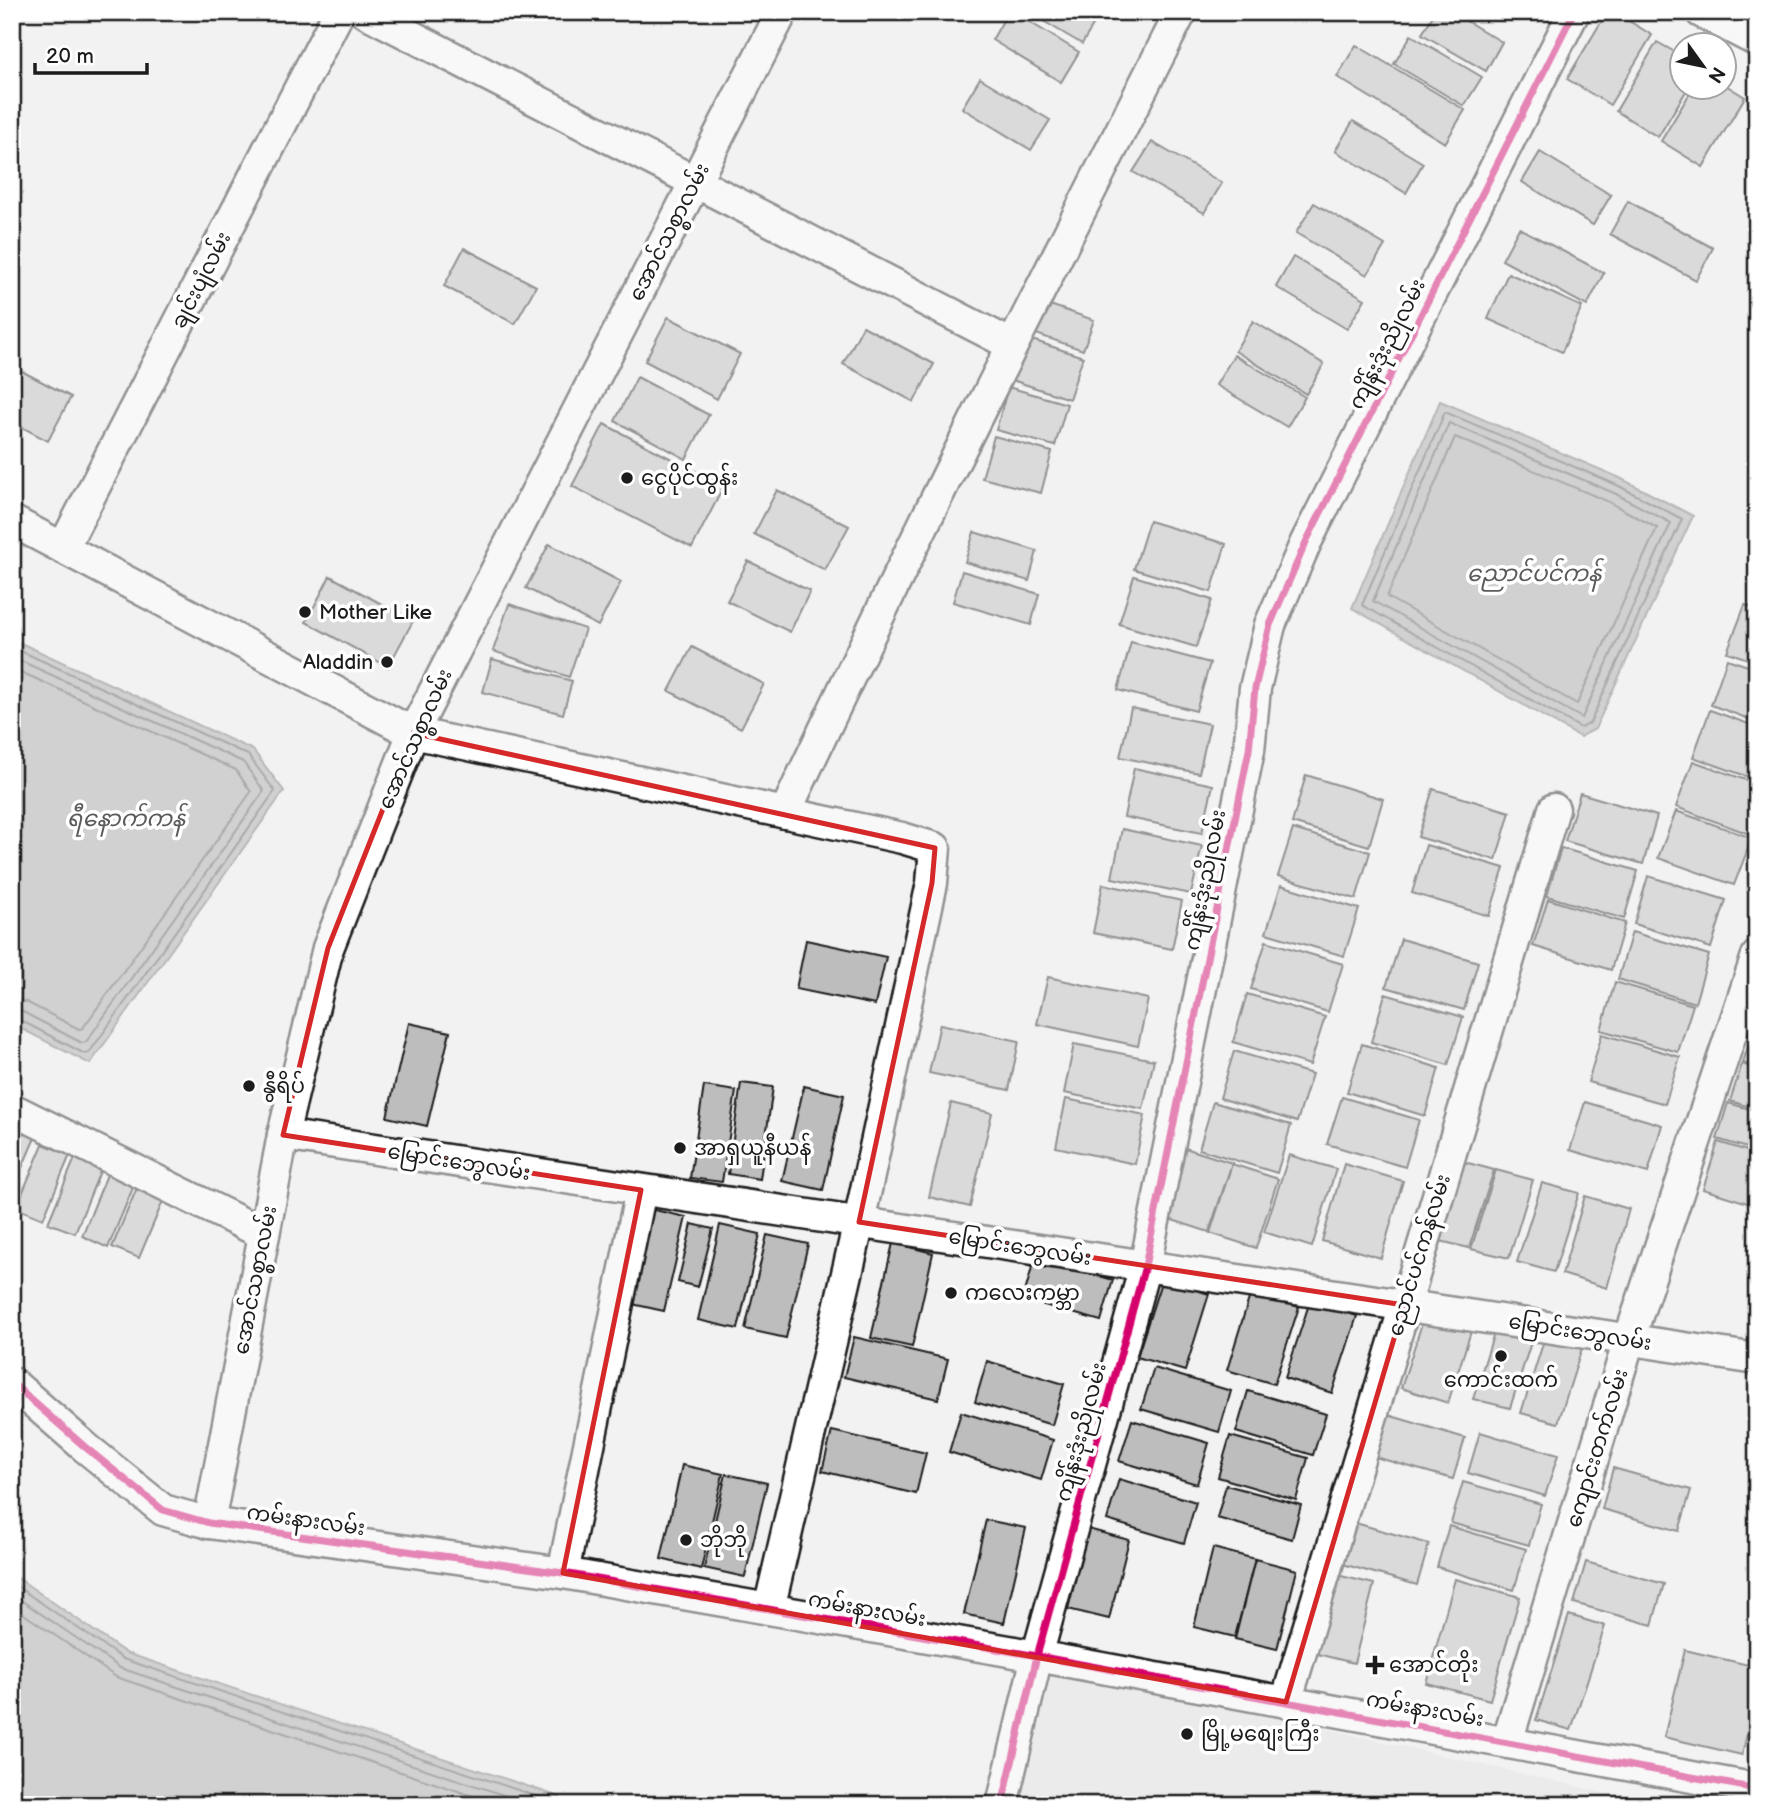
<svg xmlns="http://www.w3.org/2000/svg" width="1769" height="1817" font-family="'Balsamiq Sans','Noto Sans Myanmar',sans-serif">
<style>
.built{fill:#e2e2e2}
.water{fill:#a8a8a8;stroke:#707070;stroke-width:2}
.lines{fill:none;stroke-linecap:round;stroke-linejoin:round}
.shore{stroke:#545454;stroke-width:2}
.building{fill:#bdbdbd;stroke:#1c1c1c;stroke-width:2}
.street-casing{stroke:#1c1c1c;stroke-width:35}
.street{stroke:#fff;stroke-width:30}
.cycleway-casing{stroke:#fff;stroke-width:11}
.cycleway{stroke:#d6006c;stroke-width:7}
.marked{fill:none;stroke:#d62828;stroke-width:5;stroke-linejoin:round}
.poi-dot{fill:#1c1c1c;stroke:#fff;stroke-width:2.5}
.labels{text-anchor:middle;stroke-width:7;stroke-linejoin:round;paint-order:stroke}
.street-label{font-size:21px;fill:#1c1c1c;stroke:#fff}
.poi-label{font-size:21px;fill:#1c1c1c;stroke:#fff;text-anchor:start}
.water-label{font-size:23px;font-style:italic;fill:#5b5b5b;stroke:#fff}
</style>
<rect width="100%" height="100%" fill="#f2f2f2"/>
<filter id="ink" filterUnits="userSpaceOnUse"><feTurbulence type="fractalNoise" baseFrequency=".0143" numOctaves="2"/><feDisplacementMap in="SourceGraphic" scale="14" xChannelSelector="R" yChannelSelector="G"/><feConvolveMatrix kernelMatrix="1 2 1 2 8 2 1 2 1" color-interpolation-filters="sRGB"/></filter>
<g filter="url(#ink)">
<!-- built -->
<path class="built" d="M1042,1663L1658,1805H1008Z"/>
<!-- water -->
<g class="water">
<path d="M1440,401L1620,478L1693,516L1595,729L1580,737L1352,608Z"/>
<path d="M12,639L253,750L284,791L90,1064L12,1024Z"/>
<path d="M12,1574L126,1653L560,1797L561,1805H12Z"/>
</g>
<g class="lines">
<!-- shore -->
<g class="shore">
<path d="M1445,412L1617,485L1682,519L1590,723L1581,728L1362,605Z"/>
<path d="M1449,423L1614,493L1671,523L1582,718L1373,601Z"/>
<path d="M1455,437L1609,502L1657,528L1577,704L1387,597Z"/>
<path d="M12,647L248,755L275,791L89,1053L85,1054L18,1019L12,1018"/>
<path d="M12,657L243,762L264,791L86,1042L82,1043L21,1011L12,1010"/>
<path d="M12,668L236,770L251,792L83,1028L79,1029L26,1002L12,999"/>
<path d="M12,1583L123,1659L551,1801L554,1805"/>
<path d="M12,1594L120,1668L534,1805"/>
<path d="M12,1606L116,1677L500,1805"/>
</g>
</g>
<!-- building -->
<g class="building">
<path d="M1008,12H1013L1079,52L1061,82L992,40Z"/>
<path d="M1028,12H1097L1100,14L1082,44Z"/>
<path d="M1435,12H1451L1502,42L1486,71L1422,34Z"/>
<path d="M1607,12H1614L1652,35L1610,105L1567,79Z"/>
<path d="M1411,35L1482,77L1464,106L1394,64Z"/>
<path d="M1657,42L1682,56V88H1688L1658,137L1616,111Z"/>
<path d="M1356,45L1465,110L1445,143L1337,77Z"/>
<path d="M980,78L1050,120L1031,150L962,108Z"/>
<path d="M1724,84L1745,97L1703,167L1661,141L1693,88H1724Z"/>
<path d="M1353,121L1423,163L1406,193L1335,151Z"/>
<path d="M1152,142L1222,183L1204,213L1133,172Z"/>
<path d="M1540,152L1611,195L1593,225L1522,182Z"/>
<path d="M1628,201L1713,248L1696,280L1610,234Z"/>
<path d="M1314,203L1385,245L1367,275L1296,233Z"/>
<path d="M1519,228L1604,273L1587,306L1502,260Z"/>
<path d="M464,248L536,286L515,324L444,286Z"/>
<path d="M1293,257L1365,299L1347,329L1276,287Z"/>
<path d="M1508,273L1582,307L1562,352L1488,319Z"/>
<path d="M1044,303L1094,320L1083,350L1033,333Z"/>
<path d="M668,317L740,354L717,399L645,361Z"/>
<path d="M1253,321L1324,364L1306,394L1235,351Z"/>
<path d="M863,326L934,364L914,402L843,364Z"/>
<path d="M1026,338L1083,357L1069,399L1012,380Z"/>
<path d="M1234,355L1305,397L1287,427L1216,385Z"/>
<path d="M12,366L71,397L48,441L12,422Z"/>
<path d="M637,377L709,415L686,459L615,421Z"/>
<path d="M1008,387L1067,404L1055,446L996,430Z"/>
<path d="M604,424L724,486L692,548L572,486Z"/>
<path d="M994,436L1052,452L1041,493L982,478Z"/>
<path d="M777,490L849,526L825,570L754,534Z"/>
<path d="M1149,521L1226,544L1211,592L1134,569Z"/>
<path d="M974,532L1037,551L1029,581L965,562Z"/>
<path d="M549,544L621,582L598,626L526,588Z"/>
<path d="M748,561L810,591L790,632L727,601Z"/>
<path d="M962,571L1039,594L1031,625L953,602Z"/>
<path d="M330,576L413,621L388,667L306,622Z"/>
<path d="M1134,576L1212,600L1196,647L1119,624Z"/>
<path d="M509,604L585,629L569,677L493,651Z"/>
<path d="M1745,605L1757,609V662L1727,652Z"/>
<path d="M1131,642L1210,663L1196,711L1118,690Z"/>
<path d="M692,647L764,684L741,728L669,691Z"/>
<path d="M492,659L572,681L563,714L483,692Z"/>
<path d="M1727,659L1757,669V722L1711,705Z"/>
<path d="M1131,708L1210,724L1199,773L1120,757Z"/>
<path d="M1710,710L1757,727V780L1693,757Z"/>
<path d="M1693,761L1757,784V821L1752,835L1676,807Z"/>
<path d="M1134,768L1213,785L1202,833L1124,817Z"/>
<path d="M1306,775L1383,799L1369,846L1292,823Z"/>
<path d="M1433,789L1510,812L1496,860L1418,837Z"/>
<path d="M1580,793L1657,816L1643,864L1565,841Z"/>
<path d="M1676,811L1752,838L1734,885L1658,858Z"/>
<path d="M1122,829L1202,846L1191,894L1112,878Z"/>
<path d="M1293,829L1370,852L1356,899L1278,876Z"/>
<path d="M1426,845L1504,868L1489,916L1412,893Z"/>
<path d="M1561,848L1638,871L1624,919L1547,896Z"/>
<path d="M1648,876L1726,900L1711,948L1634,924Z"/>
<path d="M1103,884L1182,901L1172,949L1093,933Z"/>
<path d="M1281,885L1359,909L1344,956L1266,933Z"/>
<path d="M1548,899L1625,923L1611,970L1533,946Z"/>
<path d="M1632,932L1709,955L1695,1003L1618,979Z"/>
<path d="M1401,939L1478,962L1464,1010L1386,987Z"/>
<path d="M806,940L886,957L875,1005L796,989Z"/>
<path d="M1266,941L1343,964L1328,1012L1251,989Z"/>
<path d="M1048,977L1148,999L1138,1046L1037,1024Z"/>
<path d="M1615,982L1693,1005L1678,1052L1601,1030Z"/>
<path d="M1247,994L1325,1017L1310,1065L1233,1042Z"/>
<path d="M1385,994L1463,1017L1448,1065L1371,1042Z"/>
<path d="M1757,1015V1067L1743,1063Z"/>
<path d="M409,1023L450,1032L427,1126L387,1117Z"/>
<path d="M940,1024L1019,1041L1009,1090L929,1073Z"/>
<path d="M1602,1034L1680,1057L1665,1104L1588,1082Z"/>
<path d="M1074,1044L1154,1060L1143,1109L1064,1093Z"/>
<path d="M1362,1044L1439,1068L1425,1116L1347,1092Z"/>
<path d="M1234,1051L1312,1074L1297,1122L1220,1098Z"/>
<path d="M1742,1064L1757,1069V1109L1730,1101Z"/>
<path d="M741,1083L773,1087L760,1179L728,1174Z"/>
<path d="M704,1086L736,1091L722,1182L690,1178Z"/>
<path d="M804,1086L844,1095L823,1190L782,1181Z"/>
<path d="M1342,1097L1419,1120L1405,1167L1327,1144Z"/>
<path d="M1066,1099L1145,1115L1135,1164L1056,1147Z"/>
<path d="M1213,1102L1291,1125L1277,1173L1199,1149Z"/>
<path d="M1585,1102L1662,1125L1648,1173L1570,1150Z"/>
<path d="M951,1103L992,1113L970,1207L929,1197Z"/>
<path d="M1728,1103L1757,1111V1151L1717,1139Z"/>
<path d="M12,1123L37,1133L12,1191Z"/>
<path d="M1718,1142L1757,1154V1206L1703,1189Z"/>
<path d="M43,1144L70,1155L43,1219L16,1208Z"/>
<path d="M1185,1148L1232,1163L1209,1232L1163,1217Z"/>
<path d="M1289,1155L1336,1169L1312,1247L1264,1232Z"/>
<path d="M75,1158L101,1169L75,1233L48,1223Z"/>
<path d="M1457,1160L1494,1170L1469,1248L1432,1239Z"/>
<path d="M1232,1164L1278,1179L1256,1248L1210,1233Z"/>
<path d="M1344,1164L1403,1181L1381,1258L1322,1241Z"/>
<path d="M1496,1170L1533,1180L1509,1258L1471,1249Z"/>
<path d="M108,1172L135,1183L108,1248L82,1236Z"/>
<path d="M139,1183L166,1194L139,1258L112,1247Z"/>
<path d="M1542,1183L1579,1193L1554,1272L1517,1262Z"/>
<path d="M1585,1196L1629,1209L1607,1288L1562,1274Z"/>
<path d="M645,1208L686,1217L664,1311L623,1302Z"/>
<path d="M692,1224L713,1229L698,1287L678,1282Z"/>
<path d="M720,1225L760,1234L738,1329L698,1320Z"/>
<path d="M767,1235L808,1244L786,1338L745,1329Z"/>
<path d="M893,1243L933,1253L912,1347L871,1338Z"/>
<path d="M1035,1257L1113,1280L1101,1321L1023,1299Z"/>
<path d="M1757,1276V1301L1750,1299Z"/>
<path d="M1162,1279L1209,1294L1185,1371L1137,1357Z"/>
<path d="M1251,1292L1299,1307L1274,1384L1227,1370Z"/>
<path d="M1310,1301L1357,1316L1332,1393L1285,1378Z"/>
<path d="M1426,1311L1473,1325L1448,1403L1401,1388Z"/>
<path d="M1498,1320L1535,1330L1510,1408L1473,1399Z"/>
<path d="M1546,1334L1583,1345L1558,1423L1521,1413Z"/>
<path d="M854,1337L948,1359L938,1399L844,1377Z"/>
<path d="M987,1361L1064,1384L1052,1425L975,1402Z"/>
<path d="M1154,1368L1231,1391L1219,1432L1141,1409Z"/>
<path d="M1248,1391L1326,1414L1313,1455L1236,1432Z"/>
<path d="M961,1412L1053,1440L1041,1480L949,1452Z"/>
<path d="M1388,1415L1465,1438L1453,1479L1375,1457Z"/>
<path d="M1132,1420L1209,1443L1197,1484L1119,1461Z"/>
<path d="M832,1431L926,1453L916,1494L822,1471Z"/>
<path d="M1480,1432L1558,1455L1545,1496L1468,1473Z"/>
<path d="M1230,1436L1308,1458L1296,1500L1218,1477Z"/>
<path d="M682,1465L723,1474L701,1569L661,1559Z"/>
<path d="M1613,1468L1691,1490L1679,1531L1602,1509Z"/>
<path d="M726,1474L767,1483L745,1577L704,1568Z"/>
<path d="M1119,1479L1196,1502L1184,1543L1107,1520Z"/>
<path d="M1463,1482L1541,1504L1529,1545L1451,1523Z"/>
<path d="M1226,1485L1301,1505L1292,1539L1217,1518Z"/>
<path d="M986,1520L1026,1528L1004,1623L964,1614Z"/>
<path d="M1352,1522L1429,1544L1417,1585L1339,1563Z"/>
<path d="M1449,1526L1526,1549L1514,1590L1437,1567Z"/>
<path d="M1088,1529L1129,1540L1109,1619L1068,1609Z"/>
<path d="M1213,1548L1255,1559L1235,1637L1194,1627Z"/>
<path d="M1255,1559L1297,1570L1277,1649L1235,1639Z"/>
<path d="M1586,1562L1664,1584L1652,1625L1574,1603Z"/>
<path d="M1333,1574L1374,1584L1354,1663L1313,1653Z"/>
<path d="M1455,1579L1520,1597L1490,1700L1426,1683Z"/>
<path d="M1569,1615L1605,1626L1571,1730L1536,1720Z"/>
<path d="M1685,1650L1757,1667V1693L1742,1755L1664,1737Z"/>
</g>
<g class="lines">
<defs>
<g id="street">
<path d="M365,12L1012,345"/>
<path d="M1701,12L1757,41"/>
<path d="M12,521L413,733L902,838L935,848L932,883L859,1222L769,1609"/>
<path d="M63,548L339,12"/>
<path d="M785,813C911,543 1046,278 1181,12"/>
<path d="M12,1109L264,1234"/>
<path d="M283,1135L1757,1359"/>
<path d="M12,1383L85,1447L163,1510L209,1523L563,1573L1037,1656L1757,1789"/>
<path d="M209,1523L283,1135L328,948L413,733L782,12"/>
<path d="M563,1573L641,1190"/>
<path d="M1286,1702L1554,809"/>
<path d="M1507,1742L1629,1340L1757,956"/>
<path d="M1002,1805L1037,1656L1145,1266L1249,750L1255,688L1270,625L1306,542L1574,12"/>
</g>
</defs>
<!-- street casing -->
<use href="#street" class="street-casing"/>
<!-- street -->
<use href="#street" class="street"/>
<defs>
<g id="cycleway">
<path d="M12,1383L85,1447L163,1510L209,1523L563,1573L1037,1656L1757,1789"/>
<path d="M1002,1805L1037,1656L1145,1266L1249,750L1255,688L1270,625L1306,542L1574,12"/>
</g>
</defs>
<!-- cycleway casing -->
<use href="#cycleway" class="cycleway-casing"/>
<!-- cycleway -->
<use href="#cycleway" class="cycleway"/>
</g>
</g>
<!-- marked area -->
<path d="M0 0H1769V1817H0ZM413,733L935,848L932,883L859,1222L1404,1305L1286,1702L563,1573L641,1190L283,1135L328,948Z" fill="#f2f2f2" fill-opacity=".55" fill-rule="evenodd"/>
<path class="marked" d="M413,733L935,848L932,883L859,1222L1404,1305L1286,1702L563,1573L641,1190L283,1135L328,948Z"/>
<!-- markers -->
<g class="poi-dot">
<circle cx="627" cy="478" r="7"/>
<circle cx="305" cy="612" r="7"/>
<circle cx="387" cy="662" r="7"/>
<circle cx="249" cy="1086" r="7"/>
<circle cx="680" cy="1148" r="7"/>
<circle cx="951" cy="1293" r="7"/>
<circle cx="1501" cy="1356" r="7"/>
<circle cx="686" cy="1540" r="7"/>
<path d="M1371.5 1654.5h7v7h7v7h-7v7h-7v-7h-7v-7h7z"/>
<circle cx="1187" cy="1734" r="7"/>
</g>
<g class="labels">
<!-- street labels -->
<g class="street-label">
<text transform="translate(669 232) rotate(-63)" y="7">အောင်သစ္စာလမ်း</text>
<text transform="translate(201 280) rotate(-63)" y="7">ချင်းပျံလမ်း</text>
<text transform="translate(1387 344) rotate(-63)" y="7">ကျိန်းဒုံးညိုလမ်း</text>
<text transform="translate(415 739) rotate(-66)" y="7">အောင်သစ္စာလမ်း</text>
<text transform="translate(1205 880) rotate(-79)" y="7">ကျိန်းဒုံးညိုလမ်း</text>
<text transform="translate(459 1162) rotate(9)" y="7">မြောင်းဘွေလမ်း</text>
<text transform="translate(1020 1247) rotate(9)" y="7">မြောင်းဘွေလမ်း</text>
<text transform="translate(1419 1255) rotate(-73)" y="7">ညောင်ပင်ကန်လမ်း</text>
<text transform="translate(255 1280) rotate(-79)" y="7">အောင်သစ္စာလမ်း</text>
<text transform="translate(1580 1332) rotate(9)" y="7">မြောင်းဘွေလမ်း</text>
<text transform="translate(1081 1432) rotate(-75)" y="7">ကျိန်းဒုံးညိုလမ်း</text>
<text transform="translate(1597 1448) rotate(-73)" y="7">ကျောင်းတက်လမ်း</text>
<text transform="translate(306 1520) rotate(8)" y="7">ကမ်းနားလမ်း</text>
<text transform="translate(867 1609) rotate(10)" y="7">ကမ်းနားလမ်း</text>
<text transform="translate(1425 1709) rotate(10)" y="7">ကမ်းနားလမ်း</text>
</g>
<!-- poi labels -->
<g class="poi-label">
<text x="641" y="485">ငွေပိုင်ထွန်း</text>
<text x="319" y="619">Mother Like</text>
<text x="373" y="669" text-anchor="end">Aladdin</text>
<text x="263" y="1093">နွီရိပ်</text>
<text x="694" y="1155">အာရှယူနီယန်</text>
<text x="965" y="1300">ကလေးကမ္ဘာ</text>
<text x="1501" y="1387" text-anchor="middle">ကောင်းထက်</text>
<text x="700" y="1547">ဘိုဘို</text>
<text x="1389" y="1672">အောင်တိုး</text>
<text x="1201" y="1741">မြို့မစျေးကြီး</text>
</g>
<!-- water labels -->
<g class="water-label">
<text x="1534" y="581">ညောင်ပင်ကန်</text>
<text x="126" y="826">ရီနောက်ကန်</text>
</g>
</g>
<!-- margin -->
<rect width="1769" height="1817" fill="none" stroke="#fff" stroke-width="42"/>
<rect x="21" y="21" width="1727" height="1775" fill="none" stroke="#1c1c1c" stroke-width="2.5" filter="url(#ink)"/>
<!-- north arrow -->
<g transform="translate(1703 66) rotate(123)"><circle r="33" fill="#ffffff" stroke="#a4a4a4" stroke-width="2"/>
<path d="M0-5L12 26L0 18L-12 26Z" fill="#1c1c1c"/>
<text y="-10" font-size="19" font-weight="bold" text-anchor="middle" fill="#1c1c1c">N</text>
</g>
<!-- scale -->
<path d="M35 63v10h112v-10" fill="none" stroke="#1c1c1c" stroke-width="3.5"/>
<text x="46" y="63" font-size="21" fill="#1c1c1c" stroke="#ffffff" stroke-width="5" paint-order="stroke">20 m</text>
</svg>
